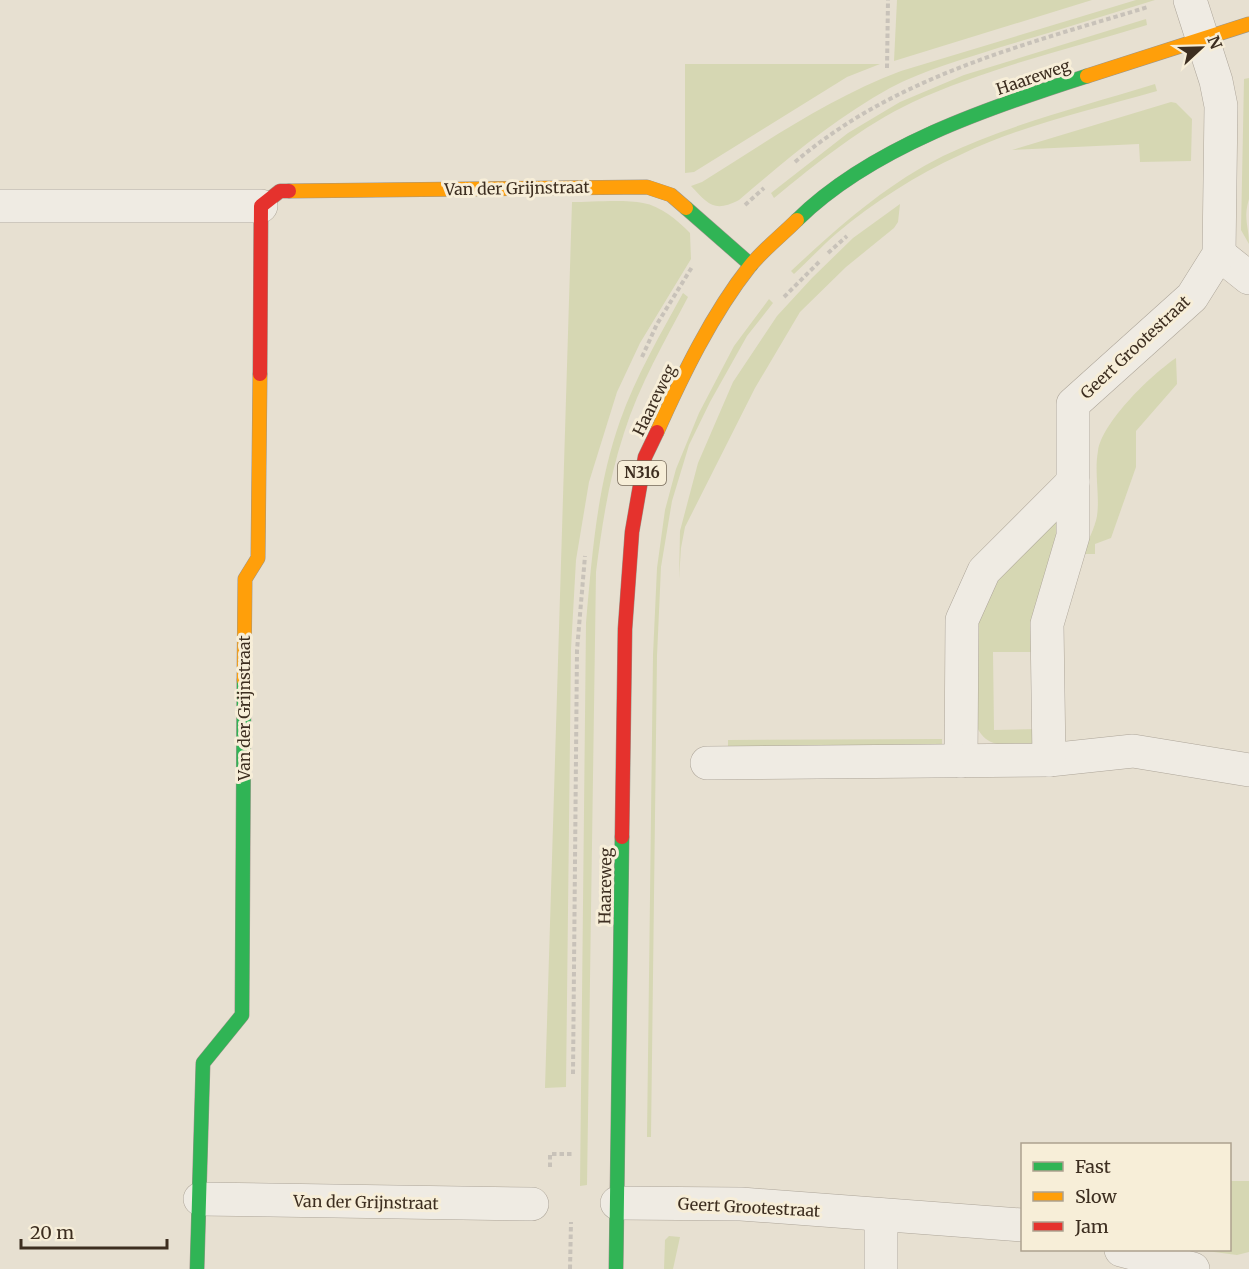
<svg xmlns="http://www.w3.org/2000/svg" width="1249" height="1269" font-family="Merriweather,serif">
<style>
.green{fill:#d6d7b3}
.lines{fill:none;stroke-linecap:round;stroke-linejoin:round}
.street-casing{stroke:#ada599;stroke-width:34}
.fast-casing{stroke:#9c958a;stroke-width:15}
.slow-casing{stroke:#9c958a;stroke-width:15}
.jam-casing{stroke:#9c958a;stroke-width:15}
.path{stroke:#c8c2b9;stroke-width:4;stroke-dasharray:4.5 3;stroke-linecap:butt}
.street{stroke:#efebe3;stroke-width:33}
.fast{stroke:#30b455;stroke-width:14}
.slow{stroke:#ff9f0a;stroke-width:14}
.jam{stroke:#e5322d;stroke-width:14}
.labels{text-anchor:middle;stroke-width:6;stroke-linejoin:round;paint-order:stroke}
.shield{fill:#f7eed8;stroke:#756857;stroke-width:1.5}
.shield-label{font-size:15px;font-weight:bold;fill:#3d2e20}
.street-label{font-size:16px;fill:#3d2e20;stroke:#f7eed8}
</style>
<rect width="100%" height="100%" fill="#e7e0d1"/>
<!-- green -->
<g class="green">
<path d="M897,0H1092L894,61Z"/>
<path d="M1136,0H1155C1104,16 1052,32 1001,47C964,59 924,70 890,88C834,119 787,159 739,200C714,213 708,204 691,186L702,182C766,142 829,98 901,71Z"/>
<path d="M1146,19L1147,25C1069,49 987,68 913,102C862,126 817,163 774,198L771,193L848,133L900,102L964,75Z"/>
<path d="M685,64H880L847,77L694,172L685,173Z"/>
<path d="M1249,78V199C1243,219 1249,225 1249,244L1241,230L1244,79Z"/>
<path d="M1155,84L1157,91C1091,110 1022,125 960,155C916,175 874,202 837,233C822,246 808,261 794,274L791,271C837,228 885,185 943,156C1010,124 1084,106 1155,84Z"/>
<path d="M1171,102L1176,103L1192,119L1191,161L1140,162L1139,144L1012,150Z"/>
<path d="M572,202C591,202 625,199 643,203C661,206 677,220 690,233L691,259L640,343L617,392L589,482L576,560L571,649L566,1087L545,1088Z"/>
<path d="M900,204L898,222L894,228L846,267L800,312L755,388L685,527L681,548L679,579L680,531L698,463L733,382L777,316L812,278L853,238Z"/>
<path d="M683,293L688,297C665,341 639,385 624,433C609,478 602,525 596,572L587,1185L580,1186L586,623C592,555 597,486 620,421C636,376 660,335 683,293Z"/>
<path d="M769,299L773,303L747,336L710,402L689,445L672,501L661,567L657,656L651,1137H647L653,655L657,568L665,510L676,469L699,413L734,346Z"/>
<path d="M1176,358L1177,384L1136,431V467L1111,538L1095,544V554H1083C1087,542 1095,528 1097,516C1100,495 1094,473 1098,451C1102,422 1152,374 1176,358Z"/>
<path d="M1062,516L1036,652H993L994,730L1037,729V737L1031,745C1007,745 984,750 975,722L976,628L999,572Z"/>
<path d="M942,739V753L728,754V740Z"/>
<path d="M1230,1181H1249V1252L1237,1255L1199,1250H1230Z"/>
<path d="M669,1236L680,1237L673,1269H664L665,1240Z"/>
</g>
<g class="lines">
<defs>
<g id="street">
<path d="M0,206H261"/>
<path d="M1219,254L1249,278"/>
<path d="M1049,760L1133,751L1249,770"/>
<path d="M961,761L962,620L984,571L1073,482"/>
<path d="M707,763L1049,760L1047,624L1073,536V404L1192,297L1219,254L1221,106L1216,81L1190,0"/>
<path d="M200,1199L532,1204"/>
<path d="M617,1203L741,1204L1022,1225"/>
<path d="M881,1215V1269"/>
<path d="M1121,1250L1193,1269"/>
</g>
<g id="fast">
<path d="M686,208L751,265"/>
<path d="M797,220C871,147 990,107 1087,76"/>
<path d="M197,1269L203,1063L242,1015L244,680"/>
<path d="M616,1269L622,837"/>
</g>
<g id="slow">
<path d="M1087,76L1249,24"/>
<path d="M289,191L647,187L671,195L686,208"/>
<path d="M657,432C682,376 712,314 750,266C764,249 782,235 797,220"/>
<path d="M244,680L245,579L258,558L260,374"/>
</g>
<g id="jam">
<path d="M260,374L261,206L280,191H289"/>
<path d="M622,837L625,629L632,532L645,457L657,432"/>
</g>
</defs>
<!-- street casing -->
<use href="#street" class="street-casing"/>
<!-- fast casing -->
<use href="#fast" class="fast-casing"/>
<!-- slow casing -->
<use href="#slow" class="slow-casing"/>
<!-- jam casing -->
<use href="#jam" class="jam-casing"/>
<!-- path -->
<g class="path">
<path d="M887,68L888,0"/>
<path d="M795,162C896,76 1023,45 1148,7"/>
<path d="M745,205L764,188"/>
<path d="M828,253L847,236"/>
<path d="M784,297L819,262"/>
<path d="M642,357L657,324L692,267"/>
<path d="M573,1074L577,650L585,556"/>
<path d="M550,1167V1154H572"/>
<path d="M570,1269L571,1222"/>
</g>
<!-- street -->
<use href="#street" class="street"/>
<!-- fast -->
<use href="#fast" class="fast"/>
<!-- slow -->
<use href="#slow" class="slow"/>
<!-- jam -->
<use href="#jam" class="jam"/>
</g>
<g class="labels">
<!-- shield labels -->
<rect class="shield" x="618" y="461" width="48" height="24" rx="4.5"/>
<g class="shield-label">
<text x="642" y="478">N316</text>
</g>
<!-- street labels -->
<g class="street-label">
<text transform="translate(1033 77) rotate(-19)" y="6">Haareweg</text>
<text transform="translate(517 188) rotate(-1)" y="6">Van der Grijnstraat</text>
<text transform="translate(1135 347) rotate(-43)" y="6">Geert Grootestraat</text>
<text transform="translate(654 400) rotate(-64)" y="6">Haareweg</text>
<text transform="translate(244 708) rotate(-90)" y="6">Van der Grijnstraat</text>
<text transform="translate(605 886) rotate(-89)" y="6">Haareweg</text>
<text transform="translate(366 1202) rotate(1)" y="6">Van der Grijnstraat</text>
<text transform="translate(749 1207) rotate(3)" y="6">Geert Grootestraat</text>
</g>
</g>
<!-- legend -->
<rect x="1021" y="1143" width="210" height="108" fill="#f7eed8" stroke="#ada18e" stroke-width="1.5"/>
<rect x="1033" y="1162" width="30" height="9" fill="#30b455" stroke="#ada18e" stroke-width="1.5"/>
<text x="1075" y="1173" font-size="18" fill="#3d2e20">Fast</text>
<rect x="1033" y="1192" width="30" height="9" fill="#ff9f0a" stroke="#ada18e" stroke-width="1.5"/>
<text x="1075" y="1203" font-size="18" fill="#3d2e20">Slow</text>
<rect x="1033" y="1222" width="30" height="9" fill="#e5322d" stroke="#ada18e" stroke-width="1.5"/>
<text x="1075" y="1233" font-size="18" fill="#3d2e20">Jam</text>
<!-- north arrow -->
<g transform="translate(1201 48) rotate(68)" stroke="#f7eed8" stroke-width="4.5" paint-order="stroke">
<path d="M0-4.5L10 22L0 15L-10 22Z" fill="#3d2e20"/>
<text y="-9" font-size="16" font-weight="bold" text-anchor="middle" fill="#3d2e20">N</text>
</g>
<!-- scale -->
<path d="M21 1239v9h146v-9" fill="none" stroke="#3d2e20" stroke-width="3"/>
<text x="30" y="1239" font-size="18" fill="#3d2e20" stroke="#f7eed8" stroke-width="4.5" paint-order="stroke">20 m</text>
</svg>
